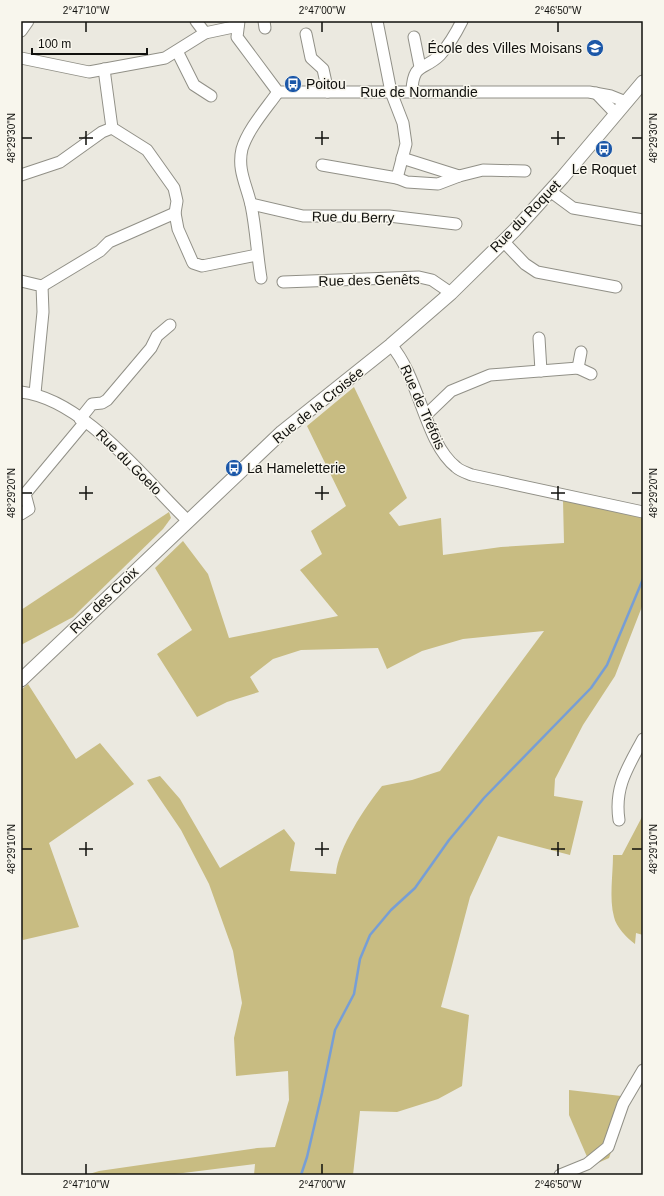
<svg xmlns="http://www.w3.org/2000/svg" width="664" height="1196" font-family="Helvetica,sans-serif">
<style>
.green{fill:#c8bc82}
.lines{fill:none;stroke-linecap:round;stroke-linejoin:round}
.stream{stroke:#779ed5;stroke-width:2.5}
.minor-casing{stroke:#919087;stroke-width:13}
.major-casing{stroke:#919087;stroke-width:15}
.minor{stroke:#fff;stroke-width:11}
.major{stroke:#fff;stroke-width:13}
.ticks{fill:none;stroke:#10100d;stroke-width:1.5}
.labels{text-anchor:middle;stroke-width:3;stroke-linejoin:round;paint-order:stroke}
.poi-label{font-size:14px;fill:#10100d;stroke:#f8f6ed;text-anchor:start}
.street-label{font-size:14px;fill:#10100d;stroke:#f8f6ed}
.neatline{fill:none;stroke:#10100d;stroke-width:1.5}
.ticks-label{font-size:10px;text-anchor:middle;fill:#10100d}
</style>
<rect width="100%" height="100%" fill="#ebe9e0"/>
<!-- green -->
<g class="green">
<path d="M354,387L407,498L389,513L399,526L441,518L443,555L501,547L564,543L563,500L643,516V604L615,676L583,725L555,779L554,796L583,801L570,855L498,836L470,897L441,1007L469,1015L462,1086L438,1099L397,1112L360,1111L353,1175H254L255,1164L167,1175H86L99,1171L257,1148L275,1147L289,1100L288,1071L236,1076L234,1038L242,1003L233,951L209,884L181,830L147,780L160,776L180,799L220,868L284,829L295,843L290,871L336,874C338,848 365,807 382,786L412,780L440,771L544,631L463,639L422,651L387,669L378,648L301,650L273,659L250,677L259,692L227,702L197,717L157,654L192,630L155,568L183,541L208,574L229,638L338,616L300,570L322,554L311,531L346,506L307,426Z"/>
<path d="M169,512L171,518L163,529L73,617L21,645V610Z"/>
<path d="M28,684L76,759L100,743L134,784L49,843L79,927L23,940L21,933V690Z"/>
<path d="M643,815V935L636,933L635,944C627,938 616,927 614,917C609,898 613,875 613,855H622Z"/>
<path d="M569,1090L630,1097L609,1158L591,1166L569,1115Z"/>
</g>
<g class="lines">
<!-- stream -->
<path class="stream" d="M301,1175L307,1157L322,1093L335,1030L354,994L360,959L370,935L391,910L415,888L449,840L484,798L591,688L607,665L643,579"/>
<defs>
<g id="minor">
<path d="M196,21L205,33"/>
<path d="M239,21L237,37L278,92H589L611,96L626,102"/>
<path d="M264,21L265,28"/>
<path d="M21,31L28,21"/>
<path d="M306,34L311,58L323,69L328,92"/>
<path d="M414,37L420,67"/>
<path d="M177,51L194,85L211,96"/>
<path d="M21,58L89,72L165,58L205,33L238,26"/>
<path d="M104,69L112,128L147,150L174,188L177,201L175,213L178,229L193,263L202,266L257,255"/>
<path d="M412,91C413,62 424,71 440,55C449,45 456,33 462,21"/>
<path d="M596,93L616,114"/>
<path d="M402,158L459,176"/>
<path d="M322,165L397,178L406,144L403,123L391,92L377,21"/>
<path d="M21,175L60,162L102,132L112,128"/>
<path d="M397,178L407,182L438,184L459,176L483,170L525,171"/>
<path d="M550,191L573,208L643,220"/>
<path d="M251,204L303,216H389L456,224"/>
<path d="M503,241L525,264L537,272L616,287"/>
<path d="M261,278C257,254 256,229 251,205C247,186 237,170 242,149C248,129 266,109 278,92"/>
<path d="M21,281L42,286L43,312L35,393"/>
<path d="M283,282L419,277L432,280L451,293"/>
<path d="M42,286L100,251L109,242L175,213"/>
<path d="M539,338L541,371"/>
<path d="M391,345C420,378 425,443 456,467C460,471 467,473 472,475L643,512"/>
<path d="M578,368L581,352"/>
<path d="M21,392C84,399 144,479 188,521"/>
<path d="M426,415L451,391L490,375L578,368L591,374"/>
<path d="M80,419L92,404L102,403L107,400L151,348L157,336L170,325"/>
<path d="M21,514L29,509L25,494L85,422"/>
<path d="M619,820C614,787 628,767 643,739"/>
<path d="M560,1175L587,1164L608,1147L623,1104L643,1070"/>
</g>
<path id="major" d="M21,680L282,432L391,345L451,293L515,230L562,178L643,82"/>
</defs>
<!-- minor casing -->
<use href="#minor" class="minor-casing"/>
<!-- major casing -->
<use href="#major" class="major-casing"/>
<!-- minor -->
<use href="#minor" class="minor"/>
<!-- major -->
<use href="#major" class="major"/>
</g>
<!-- ticks -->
<path class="ticks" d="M86,22V32M322,22V32M558,22V32M86,131V145M322,131V145M558,131V145M22,138H32M79,138H93M315,138H329M551,138H565M632,138H642M86,486V500M322,486V500M558,486V500M22,493H32M79,493H93M315,493H329M551,493H565M632,493H642M86,842V856M322,842V856M558,842V856M22,849H32M79,849H93M315,849H329M551,849H565M632,849H642M86,1164V1174M322,1164V1174M558,1164V1174"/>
<!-- icons -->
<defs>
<symbol id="school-disc" viewBox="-11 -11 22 22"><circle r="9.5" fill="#1b57a8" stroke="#f8f6ed"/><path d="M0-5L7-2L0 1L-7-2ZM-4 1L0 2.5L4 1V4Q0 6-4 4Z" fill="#fff"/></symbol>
<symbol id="bus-disc" viewBox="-11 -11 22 22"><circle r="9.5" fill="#1b57a8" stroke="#f8f6ed"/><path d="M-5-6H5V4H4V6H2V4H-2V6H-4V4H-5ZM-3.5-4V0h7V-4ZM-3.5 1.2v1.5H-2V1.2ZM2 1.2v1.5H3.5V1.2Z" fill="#fff"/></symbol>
</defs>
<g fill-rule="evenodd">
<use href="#school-disc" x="585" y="38" width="20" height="20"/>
<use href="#bus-disc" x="283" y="74" width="20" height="20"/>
<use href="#bus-disc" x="594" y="139" width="20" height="20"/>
<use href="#bus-disc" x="224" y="458" width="20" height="20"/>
</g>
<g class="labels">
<!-- poi labels -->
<g class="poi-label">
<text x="582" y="53" text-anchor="end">École des Villes Moisans</text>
<text x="306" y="89">Poitou</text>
<text x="604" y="174" text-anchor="middle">Le Roquet</text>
<text x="247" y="473">La Hameletterie</text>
</g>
<!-- street labels -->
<g class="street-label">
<text x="419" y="97">Rue de Normandie</text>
<text transform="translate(525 216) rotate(-46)" y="5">Rue du Roquet</text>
<text transform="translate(353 217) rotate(1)" y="5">Rue du Berry</text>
<text transform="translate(369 280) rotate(-1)" y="5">Rue des Genêts</text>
<text transform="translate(318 405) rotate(-39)" y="5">Rue de la Croisée</text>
<text transform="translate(423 407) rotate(66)" y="5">Rue de Tréfois</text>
<text transform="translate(129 462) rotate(45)" y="5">Rue du Goelo</text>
<text transform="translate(104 600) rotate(-44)" y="5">Rue des Croix</text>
</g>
</g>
<!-- border -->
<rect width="664" height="1196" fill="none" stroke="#f8f6ed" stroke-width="44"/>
<!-- scale -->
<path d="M32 48v6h115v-6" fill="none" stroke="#10100d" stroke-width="2"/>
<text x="38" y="48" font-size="12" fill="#10100d" stroke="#f8f6ed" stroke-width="3" paint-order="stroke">100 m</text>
<rect x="22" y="22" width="620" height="1152" class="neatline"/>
<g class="ticks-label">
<text x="86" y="14">2°47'10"W</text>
<text x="322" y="14">2°47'00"W</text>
<text x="558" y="14">2°46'50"W</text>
<text transform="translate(11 138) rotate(-90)" y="4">48°29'30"N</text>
<text transform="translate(653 138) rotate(-90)" y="4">48°29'30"N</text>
<text transform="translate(11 493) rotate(-90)" y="4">48°29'20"N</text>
<text transform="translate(653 493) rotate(-90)" y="4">48°29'20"N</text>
<text transform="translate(11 849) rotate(-90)" y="4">48°29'10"N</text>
<text transform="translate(653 849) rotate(-90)" y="4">48°29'10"N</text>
<text x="86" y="1188">2°47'10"W</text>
<text x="322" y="1188">2°47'00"W</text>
<text x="558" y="1188">2°46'50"W</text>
</g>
</svg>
